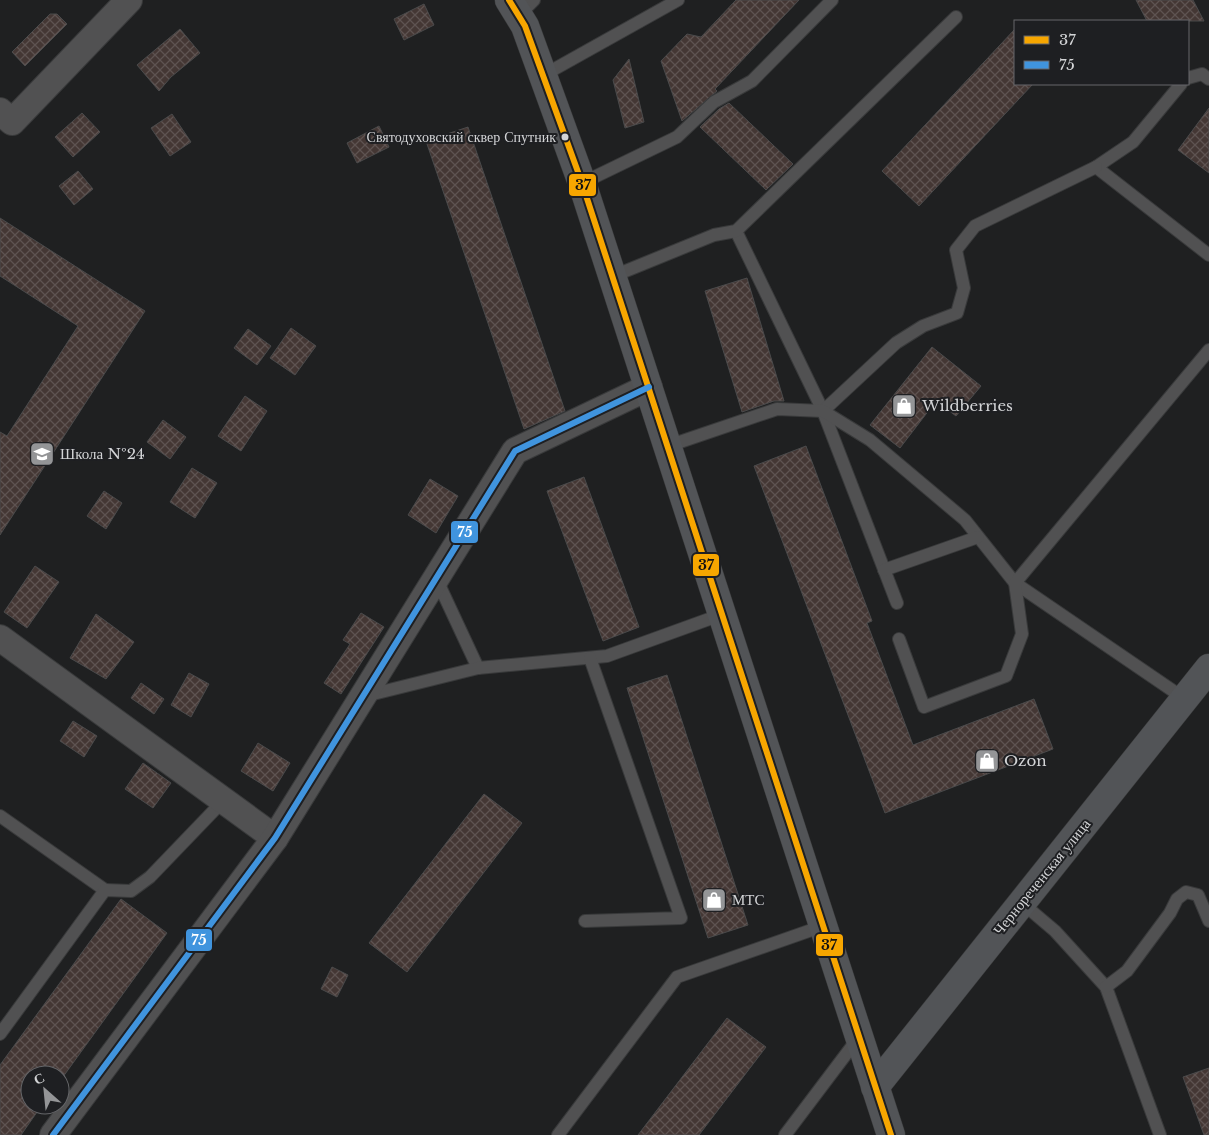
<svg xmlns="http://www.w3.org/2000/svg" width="1209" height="1135" font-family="'Libre Baskerville',serif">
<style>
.building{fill:url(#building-cross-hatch);stroke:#4a4a4b}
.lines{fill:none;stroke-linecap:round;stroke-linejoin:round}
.lane-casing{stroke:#393a3b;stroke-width:14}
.street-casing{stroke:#393a3b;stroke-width:28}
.secondary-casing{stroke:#393a3b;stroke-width:29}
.lane{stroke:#515152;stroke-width:12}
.street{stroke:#515152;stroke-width:26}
.secondary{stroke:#525457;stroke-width:28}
.bus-1-casing{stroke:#1e1f22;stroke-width:10}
.bus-2-casing{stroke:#1e1f22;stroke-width:10}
.bus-1{stroke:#f7a600;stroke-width:6}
.bus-2{stroke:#4094de;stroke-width:6}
.bus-dot{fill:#d3d4d6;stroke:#1e1f22;stroke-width:2}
.labels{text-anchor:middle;stroke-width:4;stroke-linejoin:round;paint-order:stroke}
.bus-label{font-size:14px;fill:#d3d4d6;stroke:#1e1f22;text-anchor:end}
.poi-label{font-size:15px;fill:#d3d4d6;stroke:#1e1f22;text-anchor:start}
.street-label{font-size:15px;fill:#d3d4d6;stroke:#1e1f22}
.line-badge{stroke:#1e1f22;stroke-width:2}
.badge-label{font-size:14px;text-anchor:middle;font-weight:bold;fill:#fff}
.pale-badge-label{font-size:14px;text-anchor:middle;font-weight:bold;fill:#111}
</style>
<defs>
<pattern id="building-cross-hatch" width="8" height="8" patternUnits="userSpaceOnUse" patternTransform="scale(1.25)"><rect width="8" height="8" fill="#443734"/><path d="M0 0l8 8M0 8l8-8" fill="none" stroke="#5e5351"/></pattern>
</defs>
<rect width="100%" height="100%" fill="#1f2021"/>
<!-- building -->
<g class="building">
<path d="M736,0H799L715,89L717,91L682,121L661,61L687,34L701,37Z"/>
<path d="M1136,0H1193L1204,21H1147Z"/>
<path d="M424,4L434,25L404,40L394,19Z"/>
<path d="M50,14H57L67,24L25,66L12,52Z"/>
<path d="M180,29L200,53L171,77L159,91L137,65Z"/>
<path d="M1015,29V84H1033L919,206L882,171Z"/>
<path d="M629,59L644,122L625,128L613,80Z"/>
<path d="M729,103L793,164L766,190L700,127L719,109Z"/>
<path d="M1209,108V173L1178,150Z"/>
<path d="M82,113L100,132L73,157L55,137Z"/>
<path d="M172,114L191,142L170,156L151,128Z"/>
<path d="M379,126L389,147L357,163L347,143Z"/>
<path d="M468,127L565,411L524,429L426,141Z"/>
<path d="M78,171L93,189L74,205L59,186Z"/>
<path d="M0,218L145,311L0,535V432L7,436L78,326L0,276Z"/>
<path d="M747,278L784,401H774L742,412L705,291Z"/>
<path d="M291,328L316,346L295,375L270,358Z"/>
<path d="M248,329L271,346L257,365L234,348Z"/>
<path d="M932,347L981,386L956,416L936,401L900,448L870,425Z"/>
<path d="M245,396L267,411L241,451L218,436Z"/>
<path d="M163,420L186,437L170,459L147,442Z"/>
<path d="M806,446L872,621L867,623L913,745L1034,699L1053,749L885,813L754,466Z"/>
<path d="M192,468L217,483L195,518L170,502Z"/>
<path d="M584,477L639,627L603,641L547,491Z"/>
<path d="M430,479L458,496L436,533L408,515Z"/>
<path d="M104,491L122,503L106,529L87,516Z"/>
<path d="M35,566L59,582L27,628L4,612Z"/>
<path d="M361,613L384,627L341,694L324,683L350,644L343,640Z"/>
<path d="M96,614L134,642L106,679L70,658Z"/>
<path d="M189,673L209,684L191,717L171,705Z"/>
<path d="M667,675L748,925L708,938L627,688Z"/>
<path d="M141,683L164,699L154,714L131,698Z"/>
<path d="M73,721L97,736L84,757L60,741Z"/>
<path d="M258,743L290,763L273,791L241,771Z"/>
<path d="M143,763L171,783L153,808L125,789Z"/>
<path d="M484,794L522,823L407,972L369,943Z"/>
<path d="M121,899L167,933L60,1081V1075H30V1105H42L21,1135H0V1065Z"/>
<path d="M332,967L348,975L337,997L321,989Z"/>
<path d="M727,1018L766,1047L699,1135H638Z"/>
<path d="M1209,1068V1135H1204L1183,1077Z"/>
</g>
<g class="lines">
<defs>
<g id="lane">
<path d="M523,11L534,0"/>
<path d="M542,76L678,0"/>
<path d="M1188,78L1202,74L1209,79"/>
<path d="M1181,84L1133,142L1096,167L1209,255"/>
<path d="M582,183L677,137L714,102L752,81L832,0"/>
<path d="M736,231L823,411L897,603"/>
<path d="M611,277L714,235L736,231L956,17"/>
<path d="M823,411L896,343L923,326L957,313L964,288L956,250L975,226L1096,167"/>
<path d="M668,446L777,409L823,411L870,440L965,520L1015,583L1185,699"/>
<path d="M884,570L978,537"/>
<path d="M436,578L478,668"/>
<path d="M899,639L924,707L1006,676L1022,634L1015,583L1209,350"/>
<path d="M365,696L478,668L607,656L723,614"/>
<path d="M0,816L105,890"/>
<path d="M1022,903L1055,931L1106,987L1160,1135"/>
<path d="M585,921L681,918L590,658"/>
<path d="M1106,987L1127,971L1170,913L1177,899L1186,892L1198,895L1209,921"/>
<path d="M0,1034L105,890L131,891L150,877L224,800"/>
<path d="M558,1135L677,977L823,926"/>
<path d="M785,1135L859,1037"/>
</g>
<g id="street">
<path d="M0,111L12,122L129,0"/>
<path d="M0,638L275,838"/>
<path d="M53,1135L275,838L515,451L649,387"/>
</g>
<g id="secondary">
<path d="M509,0L525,26L582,183L891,1135"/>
<path d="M875,1087L1209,668"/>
</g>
</defs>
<!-- lane casing -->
<use href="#lane" class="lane-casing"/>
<!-- street casing -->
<use href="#street" class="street-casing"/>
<!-- secondary casing -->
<use href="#secondary" class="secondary-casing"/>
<!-- lane -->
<use href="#lane" class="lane"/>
<!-- street -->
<use href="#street" class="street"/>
<!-- secondary -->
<use href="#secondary" class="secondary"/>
<defs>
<path id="bus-1" d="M509,0L525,26L582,183L891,1135"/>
<path id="bus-2" d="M53,1135L275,838L515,451L649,387"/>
</defs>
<!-- bus-1 casing -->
<use href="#bus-1" class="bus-1-casing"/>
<!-- bus-2 casing -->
<use href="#bus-2" class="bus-2-casing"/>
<!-- bus-1 -->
<use href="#bus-1" class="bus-1"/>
<!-- bus-2 -->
<use href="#bus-2" class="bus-2"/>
</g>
<!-- icons -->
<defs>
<symbol id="shop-square" viewBox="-11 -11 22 22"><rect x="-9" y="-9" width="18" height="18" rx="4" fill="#949597" stroke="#1e1f22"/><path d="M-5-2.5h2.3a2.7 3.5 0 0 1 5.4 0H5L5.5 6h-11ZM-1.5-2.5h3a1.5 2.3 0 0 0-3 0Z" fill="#fff"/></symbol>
<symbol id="school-square" viewBox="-11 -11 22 22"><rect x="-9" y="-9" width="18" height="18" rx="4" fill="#949597" stroke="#1e1f22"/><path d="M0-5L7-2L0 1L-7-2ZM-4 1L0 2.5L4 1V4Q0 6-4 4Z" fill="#fff"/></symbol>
</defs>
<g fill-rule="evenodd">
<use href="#shop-square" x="890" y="392" width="28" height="28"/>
<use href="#school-square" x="28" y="440" width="28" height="28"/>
<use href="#shop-square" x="973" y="747" width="28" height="28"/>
<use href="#shop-square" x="700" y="886" width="28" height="28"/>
</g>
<!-- markers -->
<circle class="bus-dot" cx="565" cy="137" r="4.5"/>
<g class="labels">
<!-- bus labels -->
<g class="bus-label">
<text x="556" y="142">Святодуховский сквер Спутник</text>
</g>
<!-- poi labels -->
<g class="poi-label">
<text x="922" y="411">Wildberries</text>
<text x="60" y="459">Школа №24</text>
<text x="1004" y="766">Ozon</text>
<text x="732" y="905">МТС</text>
</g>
<!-- street labels -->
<g class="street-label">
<text transform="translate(1042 877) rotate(-51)" y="5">Чернореченская улица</text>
</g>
</g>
<g class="line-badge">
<rect x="568" y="173" width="29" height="24" rx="5" fill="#f7a600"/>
<rect x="450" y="520" width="29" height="24" rx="5" fill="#4094de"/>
<rect x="692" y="553" width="28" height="24" rx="5" fill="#f7a600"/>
<rect x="185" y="928" width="28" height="24" rx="5" fill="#4094de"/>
<rect x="815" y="933" width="29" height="24" rx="5" fill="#f7a600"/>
</g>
<g class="badge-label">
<text x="465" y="537">75</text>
<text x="199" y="945">75</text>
</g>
<g class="pale-badge-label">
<text x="583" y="190">37</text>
<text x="706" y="570">37</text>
<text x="829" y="950">37</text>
</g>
<!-- legend -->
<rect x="1014" y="20" width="175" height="65" fill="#1e1f22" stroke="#66676a"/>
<rect x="1024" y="36" width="25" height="8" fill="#f7a600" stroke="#66676a"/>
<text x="1059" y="45" font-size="15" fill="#d3d4d6">37</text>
<rect x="1024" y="61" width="25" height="8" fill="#4094de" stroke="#66676a"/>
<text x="1059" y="70" font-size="15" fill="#d3d4d6">75</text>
<!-- north arrow -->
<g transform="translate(45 1090) rotate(333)"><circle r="24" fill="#1e1f22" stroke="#66676a"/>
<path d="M0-4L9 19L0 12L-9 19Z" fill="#949597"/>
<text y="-8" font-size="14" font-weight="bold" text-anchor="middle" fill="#d3d4d6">С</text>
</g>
</svg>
